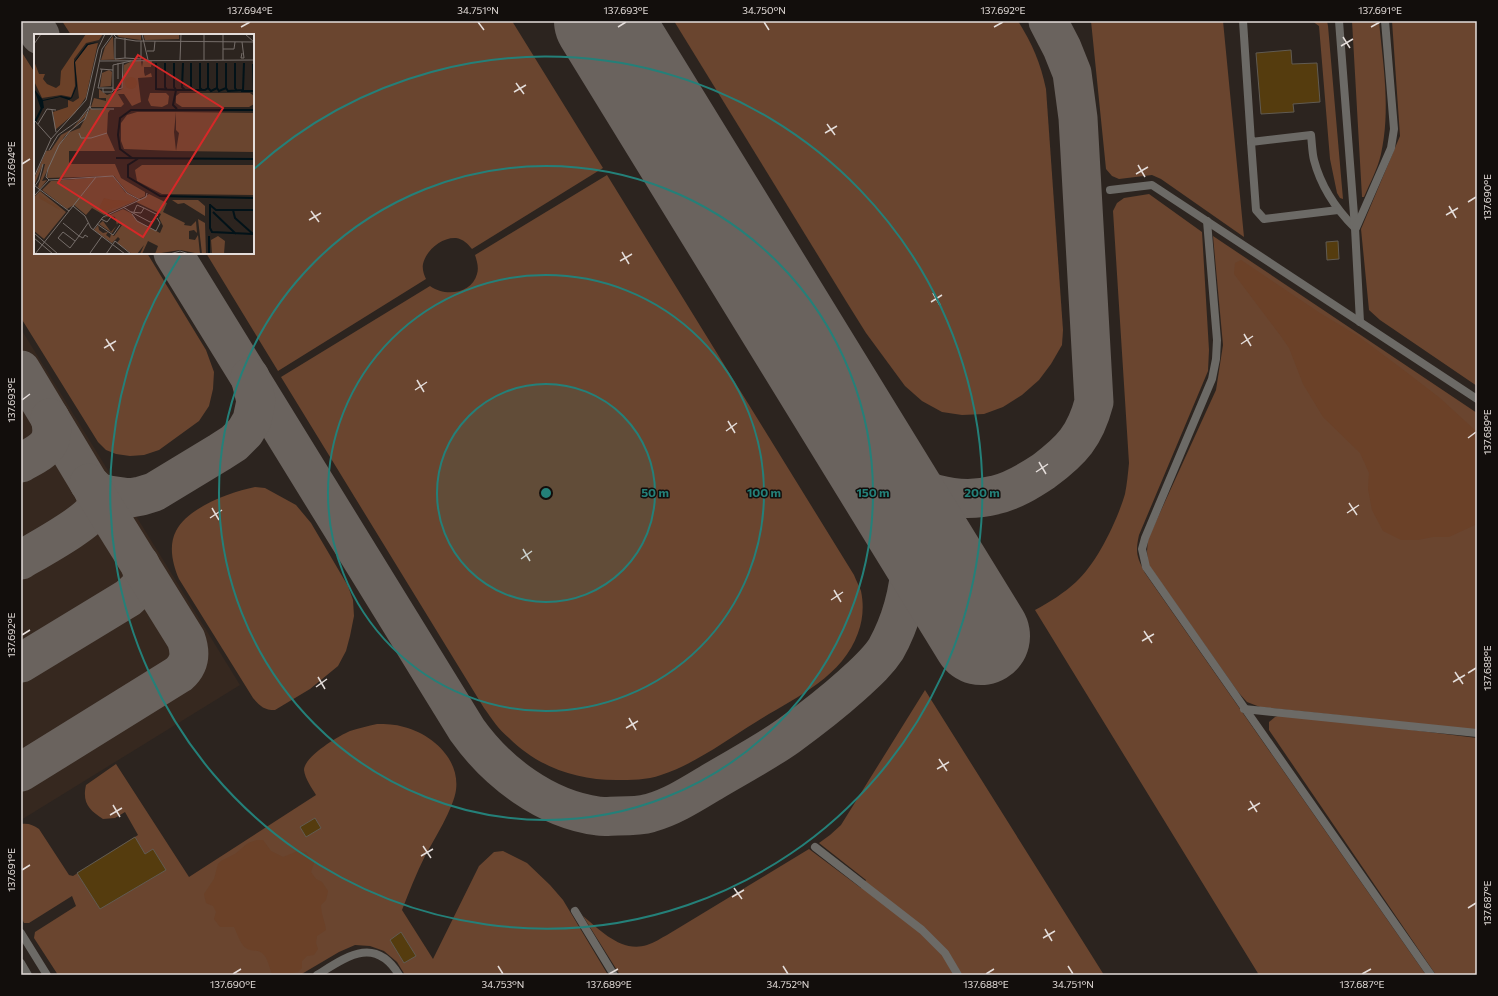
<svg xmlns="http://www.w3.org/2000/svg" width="1498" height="996" font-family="Commissioner,sans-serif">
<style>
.built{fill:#36281f}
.green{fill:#6a452f}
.forest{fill:#6b4128}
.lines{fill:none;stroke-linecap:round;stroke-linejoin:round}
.taxiway{stroke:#6a635e;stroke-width:39}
.runway{stroke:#6a635e;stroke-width:98}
.building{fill:#553c0e;stroke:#615b52}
.lane{stroke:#6c6a66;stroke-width:8}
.ticks{fill:none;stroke:#e4ddda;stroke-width:1.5}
.ring{fill:none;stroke:#248079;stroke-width:2}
.inset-river{fill:none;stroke:#021218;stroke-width:2}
.inset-road{fill:none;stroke:#766e6a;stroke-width:1}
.view{fill:#d62828;fill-opacity:0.15;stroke:#d62828;stroke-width:2}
.inset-edge{fill:none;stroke:#e4ddda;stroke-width:2}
.centre{fill:#248079;stroke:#120e0c;stroke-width:2}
.ring-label{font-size:12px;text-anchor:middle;font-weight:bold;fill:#248079;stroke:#120e0c;stroke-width:3;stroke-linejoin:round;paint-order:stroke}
.neatline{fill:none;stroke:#e4ddda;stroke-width:1.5}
.ticks-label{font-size:10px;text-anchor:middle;fill:#e4ddda}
</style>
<rect width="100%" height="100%" fill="#2c241f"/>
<!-- built -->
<path class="built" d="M21,329L240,685L21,820Z"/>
<!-- green -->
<g class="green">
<path d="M62,21H512L603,168L472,249C468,244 463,239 456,238C442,237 426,250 423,264C422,269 424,275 426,279L278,371L206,253H253V35H71Z"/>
<path d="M674,21H1018C1033,45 1040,62 1046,89L1063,330L1062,345L1051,364L1039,380L1022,395L1003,407L984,414L962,415L942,412L922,401L905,386L866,333L846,301Z"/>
<path d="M1091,21H1223L1244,237L1161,179L1152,175L1119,179L1112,176L1106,169Z"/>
<path d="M1312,21H1327L1328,26L1343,199L1340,198L1337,193L1330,159L1319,26Z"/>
<path d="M1352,21H1379C1383,65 1391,110 1381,154C1378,168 1370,183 1364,197H1362Z"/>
<path d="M1392,21H1477V386L1380,320L1369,310L1361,229L1400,136Z"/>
<path d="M21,51L35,73V253H147L206,350L214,372L213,389L209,406L199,421L159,450L144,455L130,456L116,454L106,450L98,442L21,318Z"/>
<path d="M607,175L854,575C856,580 859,586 861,591C864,605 863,620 858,633C842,678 794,698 756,722C725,741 695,764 661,775C647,780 631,780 616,780C576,780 538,767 509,738C499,730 492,719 484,708L281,377L430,286C445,297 472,294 477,274C479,268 477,261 475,255Z"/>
<path d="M1149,194L1202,232L1209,350L1208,371L1139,535C1135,553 1137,557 1145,573L1426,975H1259L1035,610C1050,602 1064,593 1076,582C1097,563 1117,521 1125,494C1127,484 1128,473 1129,463L1113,211L1117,203L1124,198Z"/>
<path d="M1213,236L1477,413V730L1260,707L1247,702L1238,692L1148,564L1147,551L1148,539L1216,390L1223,345Z"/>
<path d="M255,487L265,488L296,505L311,523L348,586L353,600L354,616L350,636L346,651L338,666L310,689L275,710C264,710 260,706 253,698L179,579C173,565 168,546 176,531C188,507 231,492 255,487Z"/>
<path d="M925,690L1104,975H620L583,916C601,931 622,953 647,945C654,943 661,938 667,935L809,849L861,888L866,880L819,843L830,835L841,825Z"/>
<path d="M1283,714L1477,738V975H1436L1269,730V722L1275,717Z"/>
<path d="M377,724C386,724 395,724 404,727C432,734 460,759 456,790C454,807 434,840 425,856C416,874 409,892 402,910L433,959L479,866L494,852L503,851L527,863L550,885L563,900L608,975H405L397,962L384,951L370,946L355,945L339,952L300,975H58L34,938L35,932L76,906L72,896L29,923H24L21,917V824C29,823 33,825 39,829L69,875L73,876L138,835L125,812L115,818L103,819C89,810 82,803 86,785L116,764L189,877L316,795C312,788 305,779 304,770C304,757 338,736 350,731C359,728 368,726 377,724Z"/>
</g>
<!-- forest -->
<g class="forest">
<path d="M1241,260L1320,313L1358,336L1401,368L1440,398L1477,432V524L1449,537H1433L1418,540H1401L1383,531L1372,510L1368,489L1369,473L1360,453L1323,417L1303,384L1289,348L1280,335L1234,274L1235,263Z"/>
<path d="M257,840H263L271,851L283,857L298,851L306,852L314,863L311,872L316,879L322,882L328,891L326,900L321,905C321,914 325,921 326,930L317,936L316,943L318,949L314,955L307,956L302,961V968L298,972L292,973L288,975H273C269,969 269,961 264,955C260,950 255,951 250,950C240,947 238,934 234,927H220L214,919L216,912L213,906L206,903L204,894L214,879L218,864L221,861L235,854L248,843Z"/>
</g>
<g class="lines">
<!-- taxiway -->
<g class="taxiway">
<path d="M31,21L40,35"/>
<path d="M173,253L467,730C497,772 545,809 598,816C604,817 611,816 618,816C628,816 640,816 650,813C672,807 692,794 712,782C737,767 764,753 788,736C810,720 832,703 852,685C864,674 877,663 886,649C900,624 910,591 910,561C910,542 904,522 900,503"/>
<path d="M21,370L89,483L98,492L109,495L130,498L141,496L154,492L220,452L234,443L245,432L252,420L256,401L250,377"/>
<path d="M866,447C871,454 877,462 884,467C914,492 956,505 995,495C1013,491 1029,481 1044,471C1072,450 1085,436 1094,402L1078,118L1072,73L1062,48L1048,21"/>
<path d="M21,463C42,451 57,446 50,418"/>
<path d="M21,560C36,551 92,521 96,507C98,500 95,495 93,489"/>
<path d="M21,663L128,598C141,587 146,582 140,564"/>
<path d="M21,772L179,674C190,664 191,653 186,639L89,483"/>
</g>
<!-- runway -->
<path class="runway" d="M603,21L981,636"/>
</g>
<!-- building -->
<g class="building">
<path d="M1291,50L1292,64L1317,63L1320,102L1293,104L1294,112L1261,114L1256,53Z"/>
<path d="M1338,241L1339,259L1327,260L1326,242Z"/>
<path d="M315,818L321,828L306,837L300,827Z"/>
<path d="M135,837L145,854L153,849L166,870L100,909L77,873Z"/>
<path d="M401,932L416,956L404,963L390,940Z"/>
</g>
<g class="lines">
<!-- lane -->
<g class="lane">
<path d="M1243,21L1251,142L1311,135C1312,143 1312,152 1314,160C1321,187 1336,209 1355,228"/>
<path d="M1339,21L1355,228L1360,322"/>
<path d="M1251,142L1256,210L1264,219L1338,210"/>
<path d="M1110,190L1152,185L1477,399"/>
<path d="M1207,221L1217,340L1216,359L1212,379L1145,538L1142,549L1146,567L1431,975"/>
<path d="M1356,228L1391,148L1394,129L1385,21"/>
<path d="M1244,709L1477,733"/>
<path d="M815,847L922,930L945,953L958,975"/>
<path d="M575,911L614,975"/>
<path d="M21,933L47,975"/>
<path d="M21,963L28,975"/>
<path d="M317,975C346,957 375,935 399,975"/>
</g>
</g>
<!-- ticks -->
<path class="ticks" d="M478,22L484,30M764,22L769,30M241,27L250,22M618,27L626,22M994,27L1003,22M1371,27L1380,22M1343,37L1350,48M1341,46L1353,39M516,83L524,94M514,92L526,85M827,124L835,135M825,133L837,126M22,164L30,159M1138,165L1145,177M1136,174L1148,167M1468,202L1476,197M1449,206L1456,218M311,211L319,222M1446,215L1458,208M309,220L321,213M622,252L629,264M620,261L632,254M933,293L940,305M931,302L942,295M1244,334L1251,346M106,339L114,351M1241,344L1253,336M104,348L116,341M417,380L424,392M415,390L427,382M22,400L30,394M728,421L735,433M726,431L737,423M1468,438L1476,432M1039,462L1046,474M1036,472L1048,464M1349,503L1357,515M212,508L219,520M1347,513L1359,505M210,518L222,510M523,549L530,561M521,559L532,551M834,590L841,602M831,600L843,592M1144,631L1152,643M22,635L30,630M1142,641L1154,634M1455,672L1463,684M1468,673L1476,668M318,677L325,689M1453,682L1465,675M316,687L327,679M629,718L636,730M626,728L638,721M939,759L947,771M937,769L949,762M1250,801L1257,812M113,805L120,817M1248,810L1260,803M110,815L122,808M423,846L431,858M421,856L433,849M22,870L30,865M734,888L742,899M732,897L744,890M1468,908L1476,903M1045,929L1052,941M1043,938L1055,931M498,966L503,974M783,966L788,974M1068,966L1073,974M233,974L241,969M609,974L618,969M986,974L994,969M1362,974L1371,969"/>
<!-- distance rings -->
<circle cx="546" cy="493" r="109" fill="#248079" fill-opacity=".12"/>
<g class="ring">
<circle cx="546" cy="493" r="109"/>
<circle cx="546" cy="493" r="218"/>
<circle cx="546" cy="493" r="327"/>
<path d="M254 169A436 436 0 1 1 180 256"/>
</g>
<!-- overview -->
<g transform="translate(34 34)">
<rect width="220" height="220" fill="#2c241f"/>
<path d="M82,0H107V6L85,3ZM109,0H145V5L111,6ZM79,2L80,25H95L67,26L71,13ZM98,27H107L108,33L109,27H118L117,33H110V38L111,42L117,39L118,43L104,44L107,68L98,72L90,60H84L90,70L87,73H57L60,64L72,67V64H65V55L73,61L88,55L90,31ZM75,36L78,38L77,52L66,53L68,39ZM116,59H132L135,62L134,70L128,73L117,72L114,66ZM146,59H216L220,62V70L215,73H148L142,69V62ZM56,75L76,76L74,79L73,99L81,117H35V130H81L87,144L111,158V162L105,165L93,158L80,142L13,144L14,135L26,110L36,98L46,94ZM54,76L51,83L30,103L8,147L13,146L6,155L4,153L9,138L11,130H9L0,152V145L12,117L17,116L27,101L38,95ZM103,78H142L140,98L142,117L90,115L87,107V89L93,81ZM142,78L220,79V118L142,117L145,99L142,96ZM108,131H220V161L128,160L103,147L101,136ZM79,142L91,158L104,166L70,181L58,174L52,181L40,171L33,175L8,156L17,147ZM6,157L32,178L10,205L0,197V163ZM115,160L133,169L129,178L151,189L150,191L157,192L162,187L163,199L160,196L155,197V205L161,206L164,201L166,220L146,216L121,220L124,212L114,207L108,220H106L110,211L103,220H98L83,209L86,205L84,203L78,209L60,196L64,191L65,196L69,199L74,198L72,201L76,204L77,200L80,202L88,191L84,189L78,199L65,190L69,187L77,198L83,191L81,183L76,182L69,184L89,175L97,179L103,187L126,199L129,192L125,184L127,180L102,168ZM138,166H164L171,172V182L150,169L144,170ZM164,185L171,189L172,220H168ZM184,202L191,207L190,220H178L177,206Z" fill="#6a452f"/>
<path d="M52,0H69L65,6L52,9L40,25L41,52L37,63L27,61L8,64L0,47V27L5,40H11L9,45L13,50L22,54L26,51L27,37ZM64,9L52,63L41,79L21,96L19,78L34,73V66L39,68L45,64L41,28L54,11ZM91 49a6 6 0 1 1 12 0a6 6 0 1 1-12 0ZM5,160L24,173L26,176L5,164ZM70,164L78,166L100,167L69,178L65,174Z" fill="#6b4128"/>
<path d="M64,8L54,11L41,28L43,52L38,64L35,66L26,63L9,67L10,74L7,75L0,55L9,66L27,62L37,64L42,52L40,28L53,10Z" fill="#021218"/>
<path class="inset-river" d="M122,29V55L143,56M131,29V53L133,56M140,29V53L142,56M149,29L148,53L151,56M157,29V53L159,56M166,29V54L168,56M201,29V54L203,57M219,30L220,56M174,54V29M183,54V29M192,54V29M207,57H220M143,75L139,71L142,56H171L174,54L177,57L183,54L185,57L192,54L194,57L209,56L210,29M0,90L8,74M82,124L220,125M98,124L86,115L84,101L86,84L97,76H220M105,124L94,131V143L126,162L220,164M176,170V194L178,198L219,200M176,171L182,176H220M199,176L201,184L219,200M179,178L202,200M175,220V202"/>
<path class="inset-road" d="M79,0L83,4L102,7L220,8M108,0L114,26M211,0L220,8M83,4H81V25L91,24V4M208,8L210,24H207L208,19M0,10L7,0M189,15H200L201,8M113,17H120L121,7M91,24L107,25V7M146,26L147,0M170,26V0M189,26V0M66,27L220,26M66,35L79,36M68,35L64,54H69M84,45V29M79,54H69V58H78L79,57V31L97,27M79,56L88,54L89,29M18,76L22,98M0,86L17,105L0,143M4,90L13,75L22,76M45,99L47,104H57L73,99M17,105L52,66L64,15L71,0M15,116L24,101L45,86L56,72L68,15L79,0M15,146L79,142L93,159L106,166M1,152L35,177M0,153L5,146L9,130M0,162L15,146L12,143L14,135L25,111L36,97L51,85L56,72L57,75H80M39,172L51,182L57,194L91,220M89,173L97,178L116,188H117L124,181L110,174L107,179L97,178M100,178L103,171L110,174M98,180L103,187L122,197L126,189L123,184M67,185L73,188L77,183M29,189L45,202L54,189M63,190L79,201L86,191M59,196L69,183L112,163L113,159M0,199L24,220M0,204L19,220M41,207L29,198L24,204L36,214L45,202L49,204L51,201L54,203M56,219L68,202M1,220L62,143M72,220L81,207L97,220M136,220L146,217L155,220"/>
<path class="view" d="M104,21L189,74L109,203L24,149Z"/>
<rect width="220" height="220" class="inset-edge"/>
</g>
<circle cx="546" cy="493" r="6" class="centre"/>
<g class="ring-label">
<text x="655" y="497">50 m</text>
<text x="764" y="497">100 m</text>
<text x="873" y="497">150 m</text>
<text x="982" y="497">200 m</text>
</g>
<!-- border -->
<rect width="1498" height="996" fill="none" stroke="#120e0c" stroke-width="44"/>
<rect x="22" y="22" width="1454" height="952" class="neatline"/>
<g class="ticks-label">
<text x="250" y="14">137.694°E</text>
<text x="478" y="14">34.751°N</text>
<text x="626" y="14">137.693°E</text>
<text x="764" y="14">34.750°N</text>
<text x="1003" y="14">137.692°E</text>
<text x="1380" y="14">137.691°E</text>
<text transform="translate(11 164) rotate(-90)" y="4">137.694°E</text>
<text transform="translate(1487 197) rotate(-90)" y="4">137.690°E</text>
<text transform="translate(11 400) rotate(-90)" y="4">137.693°E</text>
<text transform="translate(1487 432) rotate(-90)" y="4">137.689°E</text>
<text transform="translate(11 635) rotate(-90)" y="4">137.692°E</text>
<text transform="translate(1487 668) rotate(-90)" y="4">137.688°E</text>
<text transform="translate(11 870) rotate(-90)" y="4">137.691°E</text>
<text transform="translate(1487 903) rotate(-90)" y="4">137.687°E</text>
<text x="233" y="988">137.690°E</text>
<text x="503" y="988">34.753°N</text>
<text x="609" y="988">137.689°E</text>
<text x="788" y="988">34.752°N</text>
<text x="986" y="988">137.688°E</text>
<text x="1073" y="988">34.751°N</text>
<text x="1362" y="988">137.687°E</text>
</g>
</svg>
